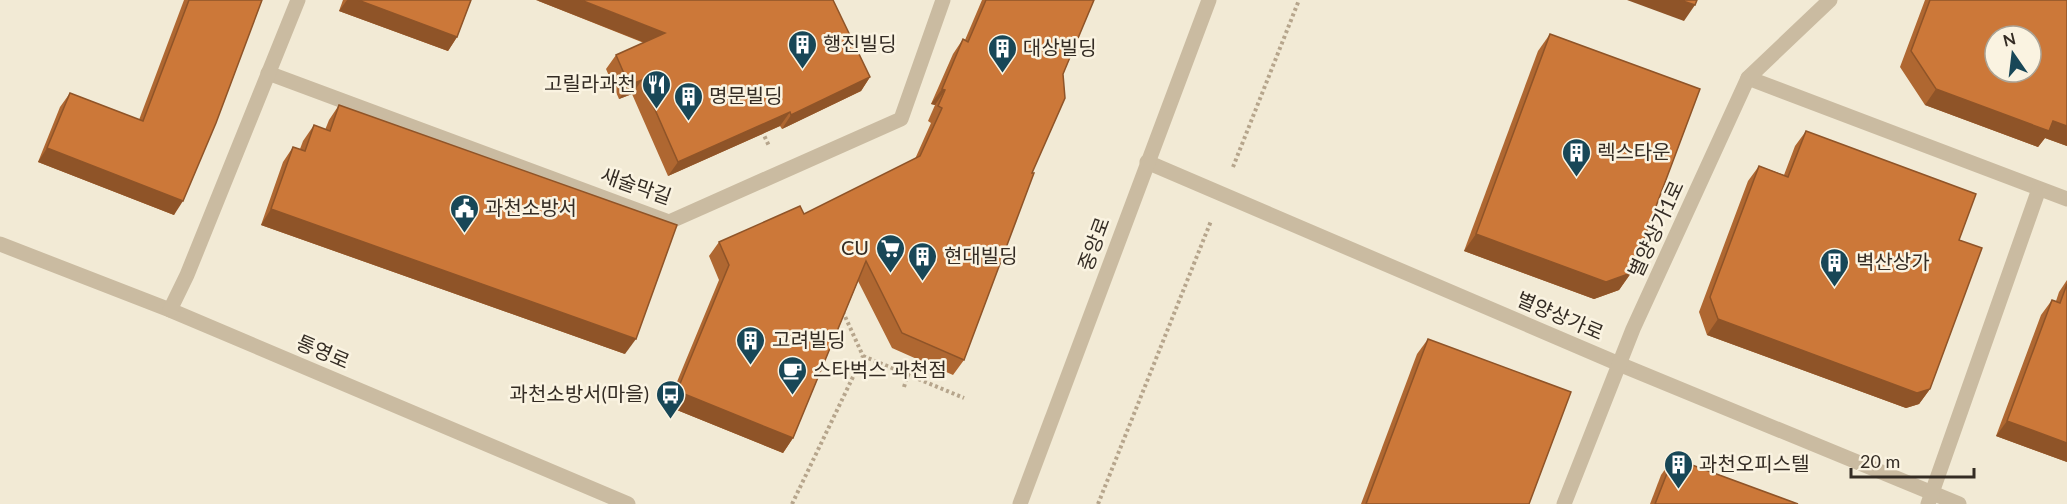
<svg xmlns="http://www.w3.org/2000/svg" width="2067" height="504" font-family="Lato,'Noto Sans KR',sans-serif">
<style>
.lines{fill:none;stroke-linecap:round;stroke-linejoin:round}
.path{stroke:#b6a58c;stroke-width:4;stroke-dasharray:3 3;stroke-linecap:butt}
.minor{stroke:#cabba1;stroke-width:15}
.wall{fill:#af6731}
.shaded-wall{fill:#8f5428}
.building{fill:#cc7839;stroke:#8f5428;stroke-width:1.5;fill-rule:evenodd}
.labels{text-anchor:middle;stroke-width:5;stroke-linejoin:round;paint-order:stroke}
.poi-label{font-size:20px;fill:#342c24;stroke:#faf3e1;text-anchor:start}
.street-label{font-size:20px;fill:#342c24;stroke:#faf3e1}
</style>
<rect width="100%" height="100%" fill="#f2ead5"/>
<g class="lines">
<!-- path -->
<g class="path">
<path d="M762,131L769,146"/>
<path d="M1233,167L1299,0"/>
<path d="M863,356L964,398"/>
<path d="M904,387L908,374"/>
<path d="M792,504L863,356L843,312"/>
<path d="M1098,504L1211,221"/>
</g>
<!-- minor -->
<g class="minor">
<path d="M268,73L669,222L901,119L943,0"/>
<path d="M1748,78L2067,199"/>
<path d="M1147,162L1619,364L1959,504"/>
<path d="M0,244L170,310L628,504"/>
<path d="M170,310L187,275L298,0"/>
<path d="M1020,504L1209,0"/>
<path d="M1564,504L1633,329L1748,78L1830,0"/>
<path d="M1928,504L2039,189"/>
</g>
</g>
<!-- wall -->
<g class="wall">
<path d="M184,0H262L174,215L38,162L60,107L70,93L139,120Z"/>
<path d="M343,0H471L457,37L448,51L339,11Z"/>
<path d="M536,0L870,77L861,91L782,129L780,126L668,176L632,94L619,99L606,69L616,55L644,43Z"/>
<path d="M982,0H1094L1063,74L1032,173L964,360L953,375L892,348L858,281L793,438L783,453L667,406L719,280L709,256L719,242L804,214L915,159L931,123L928,121L935,105L931,104L953,54L963,39L965,40Z"/>
<path d="M1925,0H2067V146L2045,138L2038,147L1925,105L1900,67Z"/>
<path d="M1550,34L1631,273L1619,290L1594,299L1464,251L1538,51Z"/>
<path d="M339,105L625,354L261,225L283,162L293,147L300,149L303,141L314,125L325,130L329,120Z"/>
<path d="M1806,131L1959,240L1930,389L1919,404L1906,408L1707,335L1699,312L1748,181L1759,166L1784,175L1795,146Z"/>
<path d="M2067,280V462L1996,436L2041,315L2052,300L2056,301L2059,292Z"/>
<path d="M1428,339L1529,504H1361L1417,354Z"/>
<path d="M1673,458L1798,504H1650L1661,475Z"/>
</g>
<!-- shaded-wall -->
<g class="shaded-wall">
<path d="M347,0H358L457,37L448,51L339,11Z"/>
<path d="M536,0H581L665,33L656,47Z"/>
<path d="M1627,0H1680L1695,5L1684,21Z"/>
<path d="M870,77L861,91L782,129L791,115Z"/>
<path d="M642,80L632,94L619,99L629,85Z"/>
<path d="M942,89L945,90L935,105L931,104Z"/>
<path d="M1936,89L2053,121L2067,126V146L2045,138L2038,147L1925,105Z"/>
<path d="M790,112L780,126L668,176L678,162Z"/>
<path d="M47,148L183,201L174,215L38,162Z"/>
<path d="M271,209L636,339L625,354L261,225Z"/>
<path d="M1476,234L1631,273L1619,290L1594,299L1464,251Z"/>
<path d="M1718,319L1930,389L1919,404L1906,408L1707,335Z"/>
<path d="M677,391L793,438L783,453L667,406Z"/>
<path d="M2007,421L2067,443V462L1996,436Z"/>
</g>
<!-- building -->
<g class="building">
<path d="M189,0H262L216,123L183,201L47,148L70,93L143,121Z"/>
<path d="M358,0H471L457,37Z"/>
<path d="M581,0H833L870,77L791,115L790,112L678,162L642,80L629,85L616,55L665,33Z"/>
<path d="M986,0H1094L1063,74L1065,98L1032,173H1034L964,360L902,333L866,261L793,438L677,391L729,265L719,242L800,206L804,214L920,156L942,108L938,106L945,90L942,89L963,39L968,42Z"/>
<path d="M1680,0H1697L1695,5Z"/>
<path d="M1930,0H2067V126L2053,121L2049,131L1936,89L1911,51ZM1995,36H2031V72H1995Z"/>
<path d="M1550,34L1700,89L1631,273L1606,282L1476,234Z"/>
<path d="M339,105L677,225L636,339L271,209L293,147L305,151L314,125L330,131Z"/>
<path d="M1806,131L1976,194L1959,240L1982,248L1930,389L1917,393L1718,319L1710,297L1759,166L1788,177Z"/>
<path d="M2067,284V443L2007,421L2052,300L2060,303Z"/>
<path d="M1428,339L1571,392L1529,504H1366Z"/>
<path d="M1673,458L1798,504H1655Z"/>
</g>
<!-- icons -->
<defs>
<symbol id="building-pin" viewBox="-11 -11 22 30"><path d="M0 17L-7.5 6A9.5 9.5 0 1 1 7.5 6Z" fill="#184757" stroke="#faf3e1"/><path d="M-4-6H4V6H1V3H-1V6H-4ZM-2.5-4.3h1.7v1.8h-1.7ZM.8-4.3h1.7v1.8H.8ZM-2.5-1h1.7V.8h-1.7ZM.8-1h1.7V.8H.8Z" fill="#fff"/></symbol>
<symbol id="restaurant-pin" viewBox="-11 -11 22 30"><path d="M0 17L-7.5 6A9.5 9.5 0 1 1 7.5 6Z" fill="#184757" stroke="#faf3e1"/><path d="M-5-6h1v4h1v-4h1v4h1v-4h1v5L-1.5 .5V6h-2V.5L-5-1ZM5-6V6H3V1.5H1.5Q1.5-4 5-6Z" fill="#fff"/></symbol>
<symbol id="civic-pin" viewBox="-11 -11 22 30"><path d="M0 17L-7.5 6A9.5 9.5 0 1 1 7.5 6Z" fill="#184757" stroke="#faf3e1"/><path d="M-.6-6.5H3V-4.5H.6V-3L4-1V1h2V6H-6V1h2V-1L-.6-3ZM-1.2 2.5V6h2.4V2.5Z" fill="#fff"/></symbol>
<symbol id="supermarket-pin" viewBox="-11 -11 22 30"><path d="M0 17L-7.5 6A9.5 9.5 0 1 1 7.5 6Z" fill="#184757" stroke="#faf3e1"/><path d="M-6-5.5h2.5l.6 2H6L4.5 2H-2.5L-4.4-4H-6ZM-1.5 3.2a1.3 1.3 0 1 0 .1 0ZM3 3.2a1.3 1.3 0 1 0 .1 0Z" fill="#fff"/></symbol>
<symbol id="cafe-pin" viewBox="-11 -11 22 30"><path d="M0 17L-7.5 6A9.5 9.5 0 1 1 7.5 6Z" fill="#184757" stroke="#faf3e1"/><path d="M-5.5-4.5H6V0H3Q3 3.5 0 3.5H-2.5Q-5.5 3.5-5.5 0ZM3-3.2v2h1.7v-2ZM-6 4.5H4V6H-6Z" fill="#fff"/></symbol>
<symbol id="bus-pin" viewBox="-11 -11 22 30"><path d="M0 17L-7.5 6A9.5 9.5 0 1 1 7.5 6Z" fill="#184757" stroke="#faf3e1"/><path d="M-5-6H5V4H4V6H2V4H-2V6H-4V4H-5ZM-3.5-4V0h7V-4ZM-3.5 1.2v1.5H-2V1.2ZM2 1.2v1.5H3.5V1.2Z" fill="#fff"/></symbol>
</defs>
<g fill-rule="evenodd">
<use href="#building-pin" x="786" y="28" width="33" height="45"/>
<use href="#building-pin" x="986" y="32" width="33" height="45"/>
<use href="#restaurant-pin" x="640" y="68" width="33" height="45"/>
<use href="#building-pin" x="672" y="80" width="33" height="45"/>
<use href="#building-pin" x="1560" y="136" width="33" height="45"/>
<use href="#civic-pin" x="448" y="192" width="33" height="45"/>
<use href="#supermarket-pin" x="874" y="232" width="33" height="45"/>
<use href="#building-pin" x="906" y="240" width="33" height="45"/>
<use href="#building-pin" x="1818" y="246" width="33" height="45"/>
<use href="#building-pin" x="734" y="324" width="33" height="45"/>
<use href="#cafe-pin" x="776" y="354" width="33" height="45"/>
<use href="#bus-pin" x="654" y="378" width="33" height="45"/>
<use href="#building-pin" x="1662" y="448" width="33" height="45"/>
</g>
<g class="labels">
<!-- poi labels -->
<g class="poi-label">
<text x="823" y="51">행진빌딩</text>
<text x="1023" y="55">대상빌딩</text>
<text x="636" y="91" text-anchor="end">고릴라과천</text>
<text x="709" y="103">명문빌딩</text>
<text x="1597" y="159">렉스타운</text>
<text x="485" y="215">과천소방서</text>
<text x="869" y="255" text-anchor="end">CU</text>
<text x="944" y="263">현대빌딩</text>
<text x="1856" y="269">벽산상가</text>
<text x="772" y="347">고려빌딩</text>
<text x="813" y="377">스타벅스 과천점</text>
<text x="649" y="401" text-anchor="end">과천소방서(마을)</text>
<text x="1699" y="471">과천오피스텔</text>
</g>
<!-- street labels -->
<g class="street-label">
<text transform="translate(636 186) rotate(19)" y="7">새술막길</text>
<text transform="translate(1656 229) rotate(-65)" y="7">별양상가1로</text>
<text transform="translate(1094 244) rotate(-70)" y="7">중앙로</text>
<text transform="translate(1560 316) rotate(23)" y="7">별양상가로</text>
<text transform="translate(323 352) rotate(23)" y="7">통영로</text>
</g>
</g>
<!-- north arrow -->
<g transform="translate(2013 54) rotate(346)"><circle r="28" fill="#faf3e1" stroke="#aba395" stroke-width="1.5"/>
<path d="M0-4.5L10 22L0 15L-10 22Z" fill="#184757"/>
<text y="-9" font-size="16" font-weight="bold" text-anchor="middle" fill="#342c24">N</text>
</g>
<!-- scale -->
<path d="M1851 468v9h123v-9" fill="none" stroke="#342c24" stroke-width="3"/>
<text x="1860" y="468" font-size="18" fill="#342c24" stroke="#faf3e1" stroke-width="4.5" paint-order="stroke">20 m</text>
</svg>
